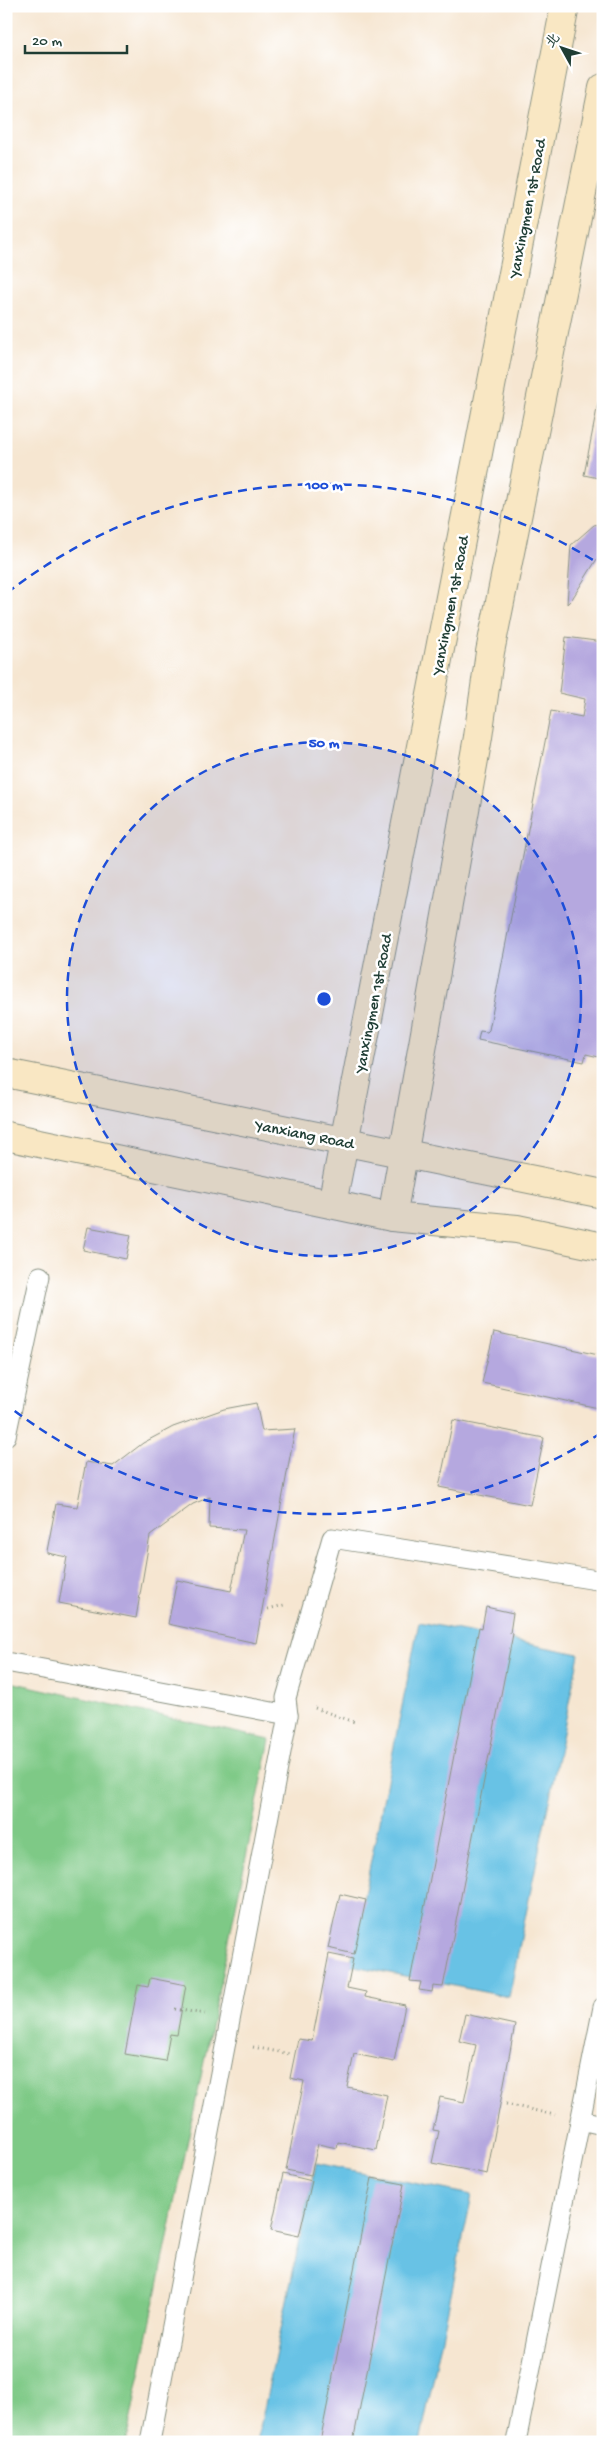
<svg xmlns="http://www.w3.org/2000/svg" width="609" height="2448" font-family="'Gochi Hand','LXGW WenKai TC',sans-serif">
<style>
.green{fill:#7ec986;stroke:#4e835d}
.water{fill:#67c2e5;stroke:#43808c}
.building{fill:#b5a8df}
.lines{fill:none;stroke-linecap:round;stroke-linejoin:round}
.lane-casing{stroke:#8a9282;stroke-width:21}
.secondary-casing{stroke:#8a9282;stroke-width:30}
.path{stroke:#8a9282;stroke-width:3;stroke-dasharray:1 4;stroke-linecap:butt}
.lane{stroke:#fff;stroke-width:19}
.secondary{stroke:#f9e7c3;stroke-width:28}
.ring{fill:none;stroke:#1d4ed8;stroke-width:2.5;stroke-dasharray:9 6}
.labels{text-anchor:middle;stroke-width:5;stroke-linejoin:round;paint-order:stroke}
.street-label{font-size:16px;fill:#1f3d34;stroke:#fff}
.centre{fill:#1d4ed8;stroke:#fff;stroke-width:2.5}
.ring-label{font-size:15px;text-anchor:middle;font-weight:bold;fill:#1d4ed8;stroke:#fff;stroke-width:5;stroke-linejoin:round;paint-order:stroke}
</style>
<rect width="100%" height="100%" fill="#fff"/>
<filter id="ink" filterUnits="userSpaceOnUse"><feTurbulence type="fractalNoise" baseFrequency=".02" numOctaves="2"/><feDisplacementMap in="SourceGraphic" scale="10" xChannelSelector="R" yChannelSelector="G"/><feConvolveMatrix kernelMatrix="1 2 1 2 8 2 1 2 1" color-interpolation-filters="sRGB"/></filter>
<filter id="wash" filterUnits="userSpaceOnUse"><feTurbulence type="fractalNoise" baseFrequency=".0096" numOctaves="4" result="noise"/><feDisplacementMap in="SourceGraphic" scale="20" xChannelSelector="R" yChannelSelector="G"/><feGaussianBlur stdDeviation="1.12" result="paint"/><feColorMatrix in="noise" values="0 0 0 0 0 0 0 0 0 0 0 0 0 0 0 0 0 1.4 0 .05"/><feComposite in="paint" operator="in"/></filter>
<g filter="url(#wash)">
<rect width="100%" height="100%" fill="#f6e6d1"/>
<!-- green -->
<path class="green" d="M6,1681L270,1740L126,2442H6Z"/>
<!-- water -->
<g class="water">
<path d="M419,1622L579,1654L509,1997L350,1965Z"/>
<path d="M316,2163L472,2195L420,2442H257Z"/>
</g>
<g id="blocks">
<!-- building -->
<g class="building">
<path d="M602,383H603V479L584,475Z"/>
<path d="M603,523V555L597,559L572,599L567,604L571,545L594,525Z"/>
<path d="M566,637L603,642V1058L586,1054L584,1062L478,1040L480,1031L487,1032L489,1030L551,711L582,717L585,699L559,693Z"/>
<path d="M88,1227L131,1235L126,1259L83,1250Z"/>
<path d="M494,1332L603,1356V1409L482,1383Z"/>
<path d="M256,1403L262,1431L295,1429L256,1643L168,1624L177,1580L231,1591L244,1530L209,1528L210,1497L193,1504L150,1536L136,1618L59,1603L67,1557L47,1553V1551L56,1504L77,1507L86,1462L113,1466L143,1443L173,1427L224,1409Z"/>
<path d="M453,1420L544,1438L530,1505L439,1487Z"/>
<path d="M486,1607L513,1613L510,1633L513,1634L443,1987L433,1986L432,1992L419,1990L421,1982L410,1981L479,1627L482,1628Z"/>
<path d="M340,1894L366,1900L354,1954L328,1948Z"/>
<path d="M329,1954L353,1959L347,1988L366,1992L365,1997L405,2005L394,2062L354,2054L347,2087L387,2095L376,2150L338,2142L337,2148L318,2144L311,2175L286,2170L304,2081L290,2078L298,2039L312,2041Z"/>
<path d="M150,1978L186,1985L177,2035L170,2034L165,2061L125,2054L138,1985L148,1987Z"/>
<path d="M465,2014L515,2025L487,2174L432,2163L439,2131L433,2130L440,2097L464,2102L476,2045L459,2041Z"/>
<path d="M283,2174L312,2181L299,2236L271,2230Z"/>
<path d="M372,2178L404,2184L353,2442H320Z"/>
</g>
</g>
</g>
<g filter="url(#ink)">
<use href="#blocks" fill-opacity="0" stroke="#8a9282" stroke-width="1"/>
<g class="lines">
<defs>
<g id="lane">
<path d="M6,1436L40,1276"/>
<path d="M6,1662L288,1715L286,1698L332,1538L603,1581"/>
<path d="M580,2120L603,2125"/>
<path d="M150,2442L288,1715"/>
<path d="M516,2442L603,2007"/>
</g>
<g id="secondary">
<path d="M6,1073L603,1194"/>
<path d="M6,1136L392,1217L517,1229L603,1247"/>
<path d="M332,1204L565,6"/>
<path d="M392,1217L478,737L490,652L603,88"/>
</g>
</defs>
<!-- lane casing -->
<use href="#lane" class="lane-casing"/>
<!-- secondary casing -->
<use href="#secondary" class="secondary-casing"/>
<!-- path -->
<g class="path">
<path d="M268,1609L284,1605"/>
<path d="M315,1708L357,1723"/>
<path d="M175,2009L205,2014"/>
<path d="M253,2047L290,2054"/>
<path d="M506,2104L555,2115"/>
</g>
<!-- lane -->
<use href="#lane" class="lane"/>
<!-- secondary -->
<use href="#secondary" class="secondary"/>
</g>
</g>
<!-- distance rings -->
<circle cx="324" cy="999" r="257" fill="#1d4ed8" fill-opacity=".12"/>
<g class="ring">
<circle cx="324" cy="999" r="257"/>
<path d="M601 1433A515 515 0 0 1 7 1405M7 593A515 515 0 0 1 601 565"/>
</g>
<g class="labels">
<!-- street labels -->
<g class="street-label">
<text transform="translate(526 208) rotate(-79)" y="6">Yanxingmen 1st Road</text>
<text transform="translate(449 605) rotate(-79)" y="6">Yanxingmen 1st Road</text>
<text transform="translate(372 1003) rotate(-79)" y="6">Yanxingmen 1st Road</text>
<text transform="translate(305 1133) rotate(11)" y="6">Yanxiang Road</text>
</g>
</g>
<circle cx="324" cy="999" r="8" class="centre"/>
<g class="ring-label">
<text x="324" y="489">100 m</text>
<text x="324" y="747">50 m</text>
</g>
<!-- margin -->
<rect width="609" height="2448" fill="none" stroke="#fff" stroke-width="25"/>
<!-- north arrow -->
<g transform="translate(562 48) rotate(310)" stroke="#ffffff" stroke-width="4" paint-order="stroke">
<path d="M0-4L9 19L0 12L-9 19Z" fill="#1f3d34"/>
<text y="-8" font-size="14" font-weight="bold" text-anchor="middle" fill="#1f3d34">北</text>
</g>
<!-- scale -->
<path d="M25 45v8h102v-8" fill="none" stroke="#1f3d34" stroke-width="2.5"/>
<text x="32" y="45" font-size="15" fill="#1f3d34" stroke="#ffffff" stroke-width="4" paint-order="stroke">20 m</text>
</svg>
